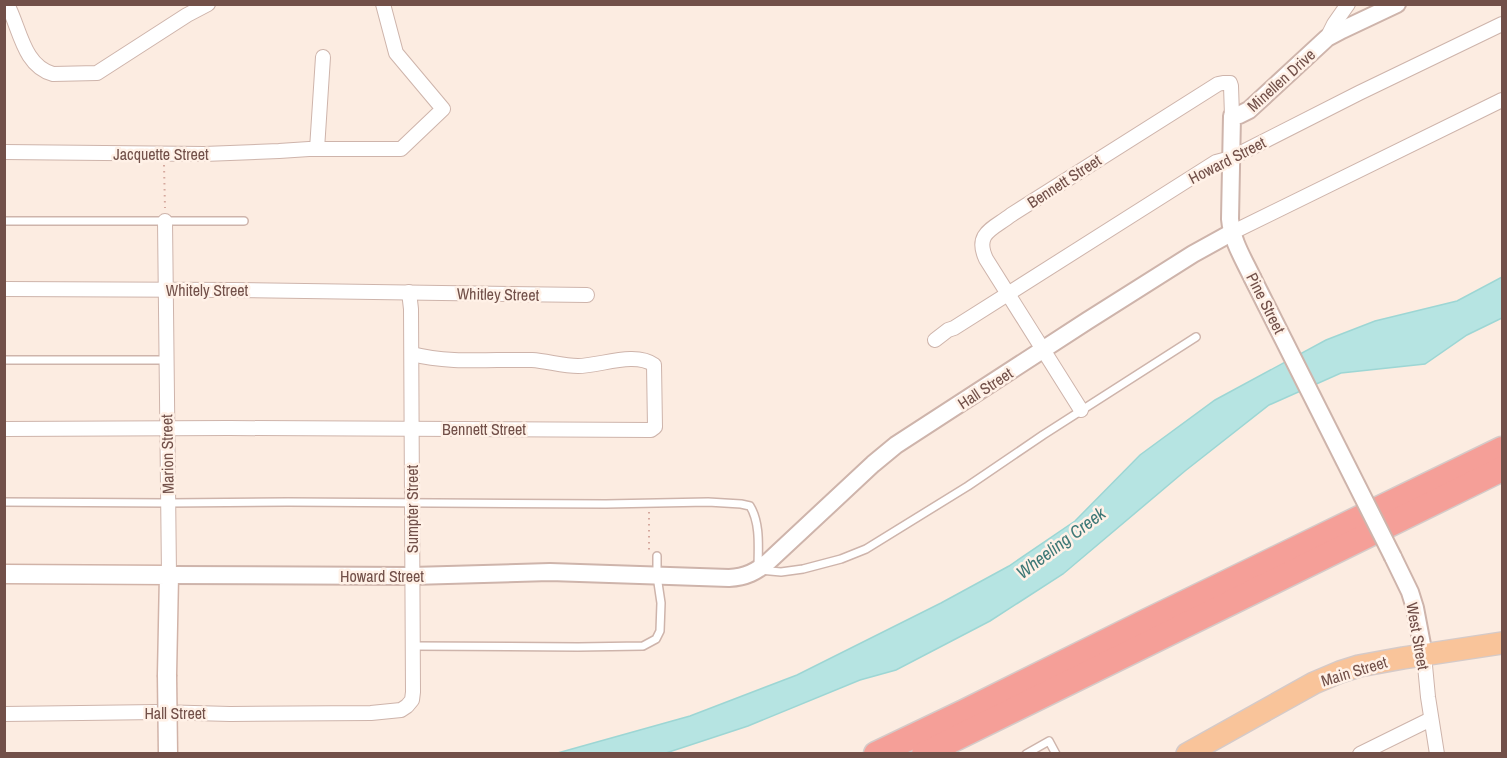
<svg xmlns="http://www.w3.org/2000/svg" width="1507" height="758" font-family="'Archivo Narrow',sans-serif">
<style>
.water{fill:#b6e4e2;stroke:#9dd6d4;stroke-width:1.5}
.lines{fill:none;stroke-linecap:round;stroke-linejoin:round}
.service-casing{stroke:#ceb4ab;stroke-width:10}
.minor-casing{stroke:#ceb4ab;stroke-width:16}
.tertiary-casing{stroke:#ceb4ab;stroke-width:20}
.secondary-casing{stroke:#d1b3a8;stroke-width:21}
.primary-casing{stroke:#d5cac8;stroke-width:24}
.motorway-casing{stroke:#d5cac8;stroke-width:27}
.path{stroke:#d5a89d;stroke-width:2;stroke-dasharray:1.5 4.5;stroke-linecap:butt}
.service{stroke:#fff;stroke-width:7}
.minor{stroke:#fff;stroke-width:14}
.tertiary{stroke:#fff;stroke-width:16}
.secondary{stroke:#fff;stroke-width:18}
.primary{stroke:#f9c49a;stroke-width:21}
.motorway{stroke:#f59f98;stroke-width:24}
.tertiary-bridge-casing{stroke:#ceb4ab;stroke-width:20;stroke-linecap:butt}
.secondary-bridge-casing{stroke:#d1b3a8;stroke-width:21;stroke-linecap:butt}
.tertiary-bridge{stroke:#fff;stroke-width:16}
.secondary-bridge{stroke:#fff;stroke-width:18}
.labels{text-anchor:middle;stroke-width:5;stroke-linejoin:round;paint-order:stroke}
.street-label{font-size:16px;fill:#725049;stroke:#fff1e7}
.water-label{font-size:18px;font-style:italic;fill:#3d7876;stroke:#fff1e7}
</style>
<rect width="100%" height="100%" fill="#fcece1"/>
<!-- water -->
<path class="water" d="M1502,277V318L1467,335L1425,364L1341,373L1269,405L1185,471L1063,574L990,621L896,670L860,680L748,726L666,753L554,754L690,716L797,675L941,603L1009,566L1075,521L1140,455L1215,400L1326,340L1375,321L1457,301Z"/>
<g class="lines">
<defs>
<g id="service">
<path d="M4,221H244"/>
<path d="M4,360H166"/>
<path d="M4,502L168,503L288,502L606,504L708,502L741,504L750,506C761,524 758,549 758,570L781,572L803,569L841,559L866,549L968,486L1043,435L1196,337"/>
<path d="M413,646L578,647L643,646L656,639L660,631L661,603L657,576V556"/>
<path d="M1026,754L1049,741L1056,754"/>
</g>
<g id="minor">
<path d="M7,4C20,28 23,66 53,74L97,73L187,15L208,4"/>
<path d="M1327,38L1334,24L1348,4"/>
<path d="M317,149L323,57"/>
<path d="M4,152L204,154L279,151L309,149H401L443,109L396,53L383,4"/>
<path d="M165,221L169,575"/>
<path d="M1231,233L1502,100"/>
<path d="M4,289L233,290L587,295"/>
<path d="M935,340L948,330L954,328L1216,162L1231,158L1359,93L1502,24"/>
<path d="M1081,410L986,259C974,233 993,229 1011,215L1218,84L1223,83H1230L1231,86L1232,116"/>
<path d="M4,429L229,428L651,430L655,427L654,365C635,351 600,366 578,366C563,366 547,361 532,360C492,359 450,364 412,354"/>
<path d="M1424,655L1428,697L1437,754"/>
<path d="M4,714L158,712L230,714L371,713L401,710L407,706L412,700L413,692L411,309L409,292"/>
<path d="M1360,754L1431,719"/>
</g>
<g id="tertiary">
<path d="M1252,277C1243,258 1232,241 1230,219L1232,116L1239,115L1249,110L1327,38L1342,30L1397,4"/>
<path d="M1393,557L1410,592L1415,608L1424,655"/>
<path d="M169,575L412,576L550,572L729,578C746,577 756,572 769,561L873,464L896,445L1087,321L1193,254L1231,233"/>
</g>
<path id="secondary" d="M4,574L169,575L167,675"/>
<path id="primary" d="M1187,754L1314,683L1340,672L1359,666L1403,658L1502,643"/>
<g id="motorway">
<path d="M876,754L964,712L1147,621L1502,449"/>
<path d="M924,754L1502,469"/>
</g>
</defs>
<!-- service casing -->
<use href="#service" class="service-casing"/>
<!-- minor casing -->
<use href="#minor" class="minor-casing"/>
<!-- tertiary casing -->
<use href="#tertiary" class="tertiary-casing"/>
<!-- secondary casing -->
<use href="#secondary" class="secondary-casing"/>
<!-- primary casing -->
<use href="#primary" class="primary-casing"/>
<!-- motorway casing -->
<use href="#motorway" class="motorway-casing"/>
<!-- path -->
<g class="path">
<path d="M164,165L165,208"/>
<path d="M649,512V551"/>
</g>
<!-- service -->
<use href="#service" class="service"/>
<!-- minor -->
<use href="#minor" class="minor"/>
<!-- tertiary -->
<use href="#tertiary" class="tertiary"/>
<!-- secondary -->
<use href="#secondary" class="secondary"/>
<!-- primary -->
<use href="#primary" class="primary"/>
<!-- motorway -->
<use href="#motorway" class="motorway"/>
<defs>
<path id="tertiary-bridge" d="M1252,277L1393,557"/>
<path id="secondary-bridge" d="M167,675L168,754"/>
</defs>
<!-- tertiary-bridge casing -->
<use href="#tertiary-bridge" class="tertiary-bridge-casing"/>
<!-- secondary-bridge casing -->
<use href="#secondary-bridge" class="secondary-bridge-casing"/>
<!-- tertiary-bridge -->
<use href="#tertiary-bridge" class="tertiary-bridge"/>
<!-- secondary-bridge -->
<use href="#secondary-bridge" class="secondary-bridge"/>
</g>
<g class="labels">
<!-- street labels -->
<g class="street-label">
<text transform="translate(1281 80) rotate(-42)" y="6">Minellen Drive</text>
<text x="161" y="160">Jacquette Street</text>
<text transform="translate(1227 160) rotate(-27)" y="6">Howard Street</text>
<text transform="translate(1064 181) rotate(-33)" y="6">Bennett Street</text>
<text x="207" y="296">Whitely Street</text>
<text transform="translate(498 294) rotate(1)" y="6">Whitley Street</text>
<text transform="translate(1266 303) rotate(63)" y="6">Pine Street</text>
<text transform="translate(985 388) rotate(-33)" y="6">Hall Street</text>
<text x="484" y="435">Bennett Street</text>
<text transform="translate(167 454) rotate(-91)" y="6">Marion Street</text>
<text transform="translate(412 509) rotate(-90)" y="6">Sumpter Street</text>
<text x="382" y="582">Howard Street</text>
<text transform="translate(1418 636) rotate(80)" y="6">West Street</text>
<text transform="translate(1354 671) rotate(-17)" y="6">Main Street</text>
<text x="175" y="719">Hall Street</text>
</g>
<!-- water labels -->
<g class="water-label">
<text transform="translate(1061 543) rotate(-37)" y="6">Wheeling Creek</text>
</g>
</g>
<!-- border -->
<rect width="1507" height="758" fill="none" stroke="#725049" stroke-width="12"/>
</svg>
